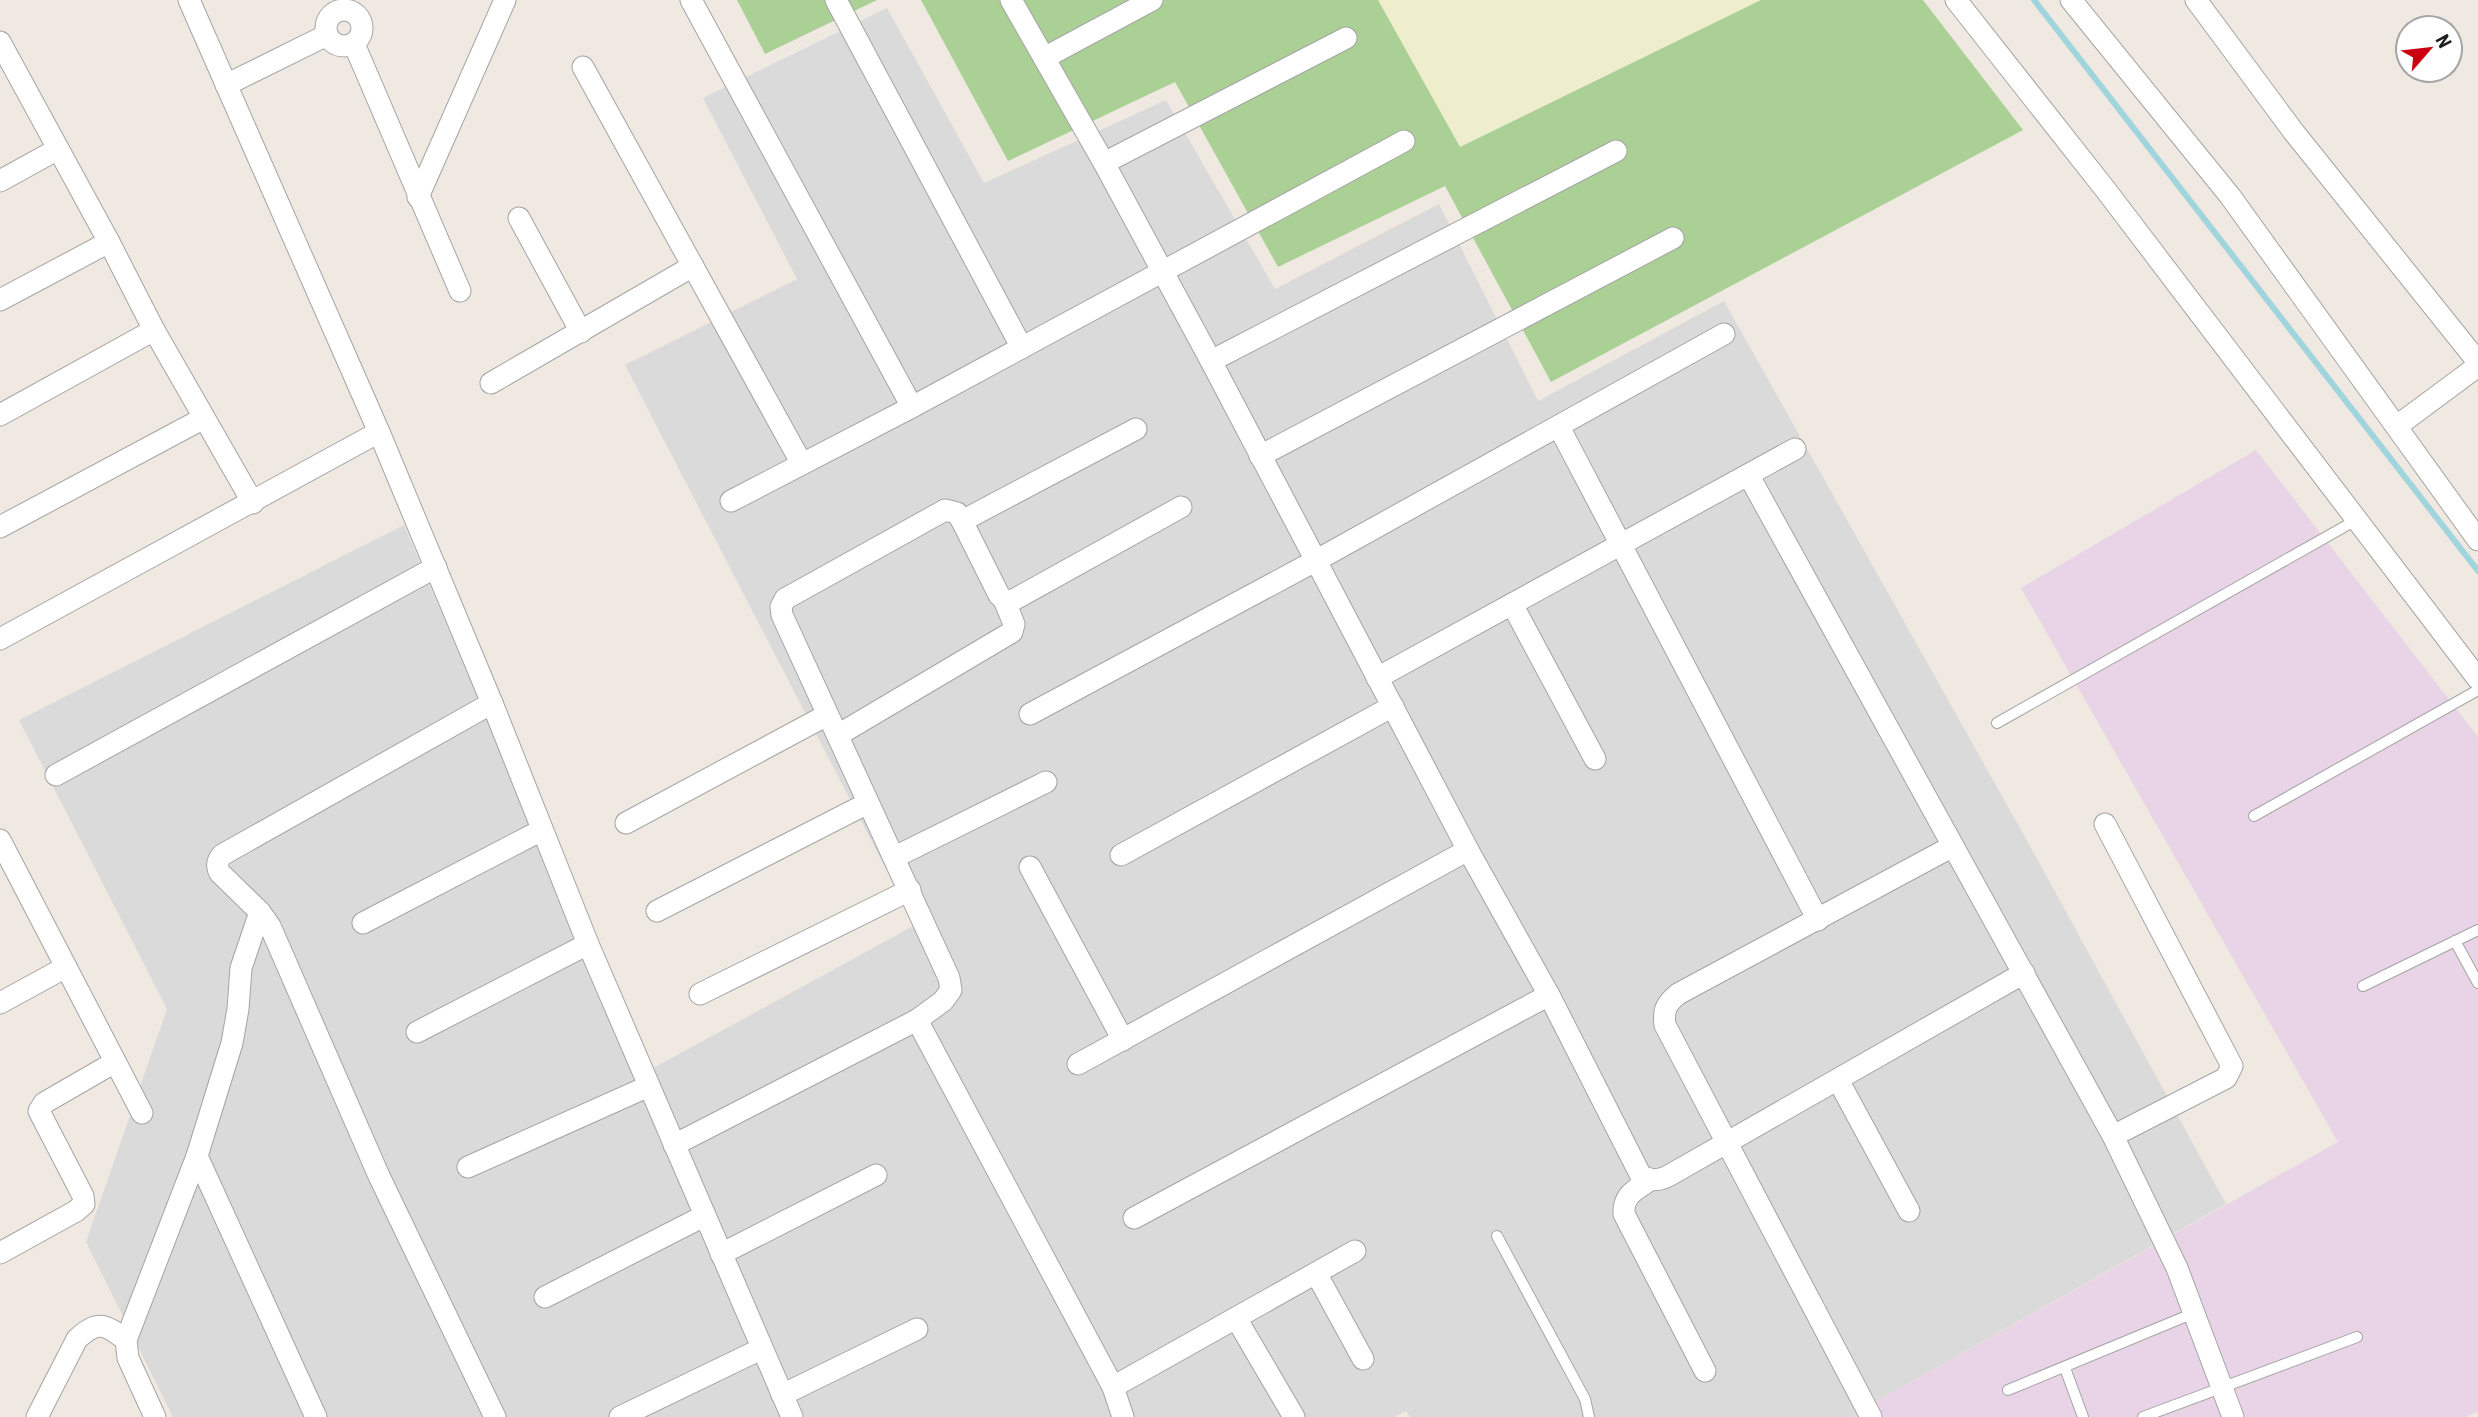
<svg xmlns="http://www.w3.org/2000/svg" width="2478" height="1417" font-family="'Roboto Condensed',sans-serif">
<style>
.residential{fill:#dbdada}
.industrial{fill:#e8d4e6}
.farmland{fill:#eec}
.forest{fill:#abd095}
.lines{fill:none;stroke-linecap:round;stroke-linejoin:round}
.stream{stroke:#a1d5de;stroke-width:6}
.service-casing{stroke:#a4a4a4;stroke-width:12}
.minor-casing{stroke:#a4a4a4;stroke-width:23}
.service{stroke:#fff;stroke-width:10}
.minor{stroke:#fff;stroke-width:21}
</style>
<rect width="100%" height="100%" fill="#efe9e2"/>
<!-- residential -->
<path class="residential" d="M887,8L984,183L1166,100L1275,289L1439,204L1538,401L1724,301L2025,837L2226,1204L1849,1417H1410L1406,1411L1394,1417H173L86,1242L167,1009L19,720L404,525L639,1076L915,925L625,365L797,279L703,98Z"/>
<!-- industrial -->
<path class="industrial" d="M2256,450L2478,737V1412L2465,1417H1849L2338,1142L2021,588Z"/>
<!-- farmland -->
<path class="farmland" d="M1378,0H1761L1459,147Z"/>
<!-- forest -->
<g class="forest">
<path d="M737,0H877L765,54Z"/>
<path d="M921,0H1378L1460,147L1761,0H1923L2023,130L1551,382L1445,186L1278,267L1175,82L1008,161Z"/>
</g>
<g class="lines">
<!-- stream -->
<path class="stream" d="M2034,0L2478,571"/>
<defs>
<g id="service">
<path d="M1997,723L2358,519"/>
<path d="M2254,816L2478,690"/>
<path d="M2455,941L2478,983"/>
<path d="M2363,986L2478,930"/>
<path d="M1497,1236L1585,1399L1589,1417"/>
<path d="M2065,1368L2083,1417"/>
<path d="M2008,1390L2194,1313"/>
<path d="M2143,1417L2357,1337"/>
</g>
<g id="minor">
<path d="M189,0L379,432L492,703L588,944L792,1417"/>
<path d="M691,0L912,407"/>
<path d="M836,0L1022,348"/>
<path d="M1011,0L1104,163L1211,361L1468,850L1549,995L1641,1176C1653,1181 1659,1181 1670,1175L2024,973"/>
<path d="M1956,0L2105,189L2478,679"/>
<path d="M2071,0L2230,196L2478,540"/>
<path d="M2196,0L2293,131L2478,362"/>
<circle cx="344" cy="28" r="18"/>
<path d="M0,42L109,242L154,330L253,503"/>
<path d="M354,44L460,291"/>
<path d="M1044,58L1152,0"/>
<path d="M583,67L802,464"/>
<path d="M226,85L327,35"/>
<path d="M1104,163L1346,38"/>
<path d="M0,181L58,149"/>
<path d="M418,197L505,0"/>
<path d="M519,218L581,332"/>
<path d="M0,300L109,242"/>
<path d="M1211,361L1616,151"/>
<path d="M491,383L693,266"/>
<path d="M0,415L154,330"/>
<path d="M2397,426L2478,366"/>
<path d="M1559,427L1818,920"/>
<path d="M1260,456L1673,238"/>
<path d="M1749,476L2113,1136L2177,1268L2233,1417"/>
<path d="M731,501L912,407L1404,141"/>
<path d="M962,521L1136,429"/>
<path d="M0,527L204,418"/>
<path d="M1512,604L1595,759"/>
<path d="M0,639L379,432"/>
<path d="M1377,678L1795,449"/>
<path d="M492,703L222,855C217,861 216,866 220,873L260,912L270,926L379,1176L495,1417"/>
<path d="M1030,714L1317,560L1724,334"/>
<path d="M838,735L1012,632L1014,624L1005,602"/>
<path d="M56,775L436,567"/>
<path d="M626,823L827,715"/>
<path d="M2105,824L2232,1066L2226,1078L2113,1136"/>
<path d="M0,840L142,1113"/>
<path d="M1121,855L1393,706"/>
<path d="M895,857L1046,782"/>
<path d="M1030,867L1123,1040"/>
<path d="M657,911L868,803"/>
<path d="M363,923L542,830"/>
<path d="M700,994L910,890"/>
<path d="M0,1003L66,967"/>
<path d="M917,1020L1113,1387L1123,1417"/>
<path d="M417,1032L588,944"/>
<path d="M1078,1064L1468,850"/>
<path d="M1838,1080L1909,1211"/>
<path d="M674,1145L917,1020L943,1001L951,990L949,978L782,615L781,607L785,599L945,510L957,513L962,521L999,595L1008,603L1181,507"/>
<path d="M197,1156L316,1417"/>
<path d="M468,1167L649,1086"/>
<path d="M1650,1180C1636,1190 1623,1194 1624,1214L1705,1371"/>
<path d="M1134,1218L1549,995"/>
<path d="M0,1253L76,1211L84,1204L83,1196L39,1111L44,1103L115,1062"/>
<path d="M721,1254L876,1175"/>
<path d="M1316,1273L1363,1359"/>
<path d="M545,1297L704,1216"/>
<path d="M1236,1318L1294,1417"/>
<path d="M1113,1387L1355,1251"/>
<path d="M782,1395L917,1329"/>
<path d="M37,1417L77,1339C98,1320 105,1324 126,1340"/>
<path d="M155,1417L128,1358L126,1340L197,1156L232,1043L238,1009L241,968L260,912"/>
<path d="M620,1417L761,1349"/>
<path d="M1871,1417L1665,1025C1663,1010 1666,1004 1678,994L1953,846"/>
</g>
</defs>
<!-- service casing -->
<use href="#service" class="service-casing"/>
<!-- minor casing -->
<use href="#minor" class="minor-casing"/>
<!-- service -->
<use href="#service" class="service"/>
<!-- minor -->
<use href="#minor" class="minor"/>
</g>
<!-- north arrow -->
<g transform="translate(2429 49) rotate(62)"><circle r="33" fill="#ffffff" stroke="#a5a5a5" stroke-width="2"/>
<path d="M0-5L12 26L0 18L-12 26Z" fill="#ca0011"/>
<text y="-10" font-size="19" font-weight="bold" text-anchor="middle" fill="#1d1d1d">N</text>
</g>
</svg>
